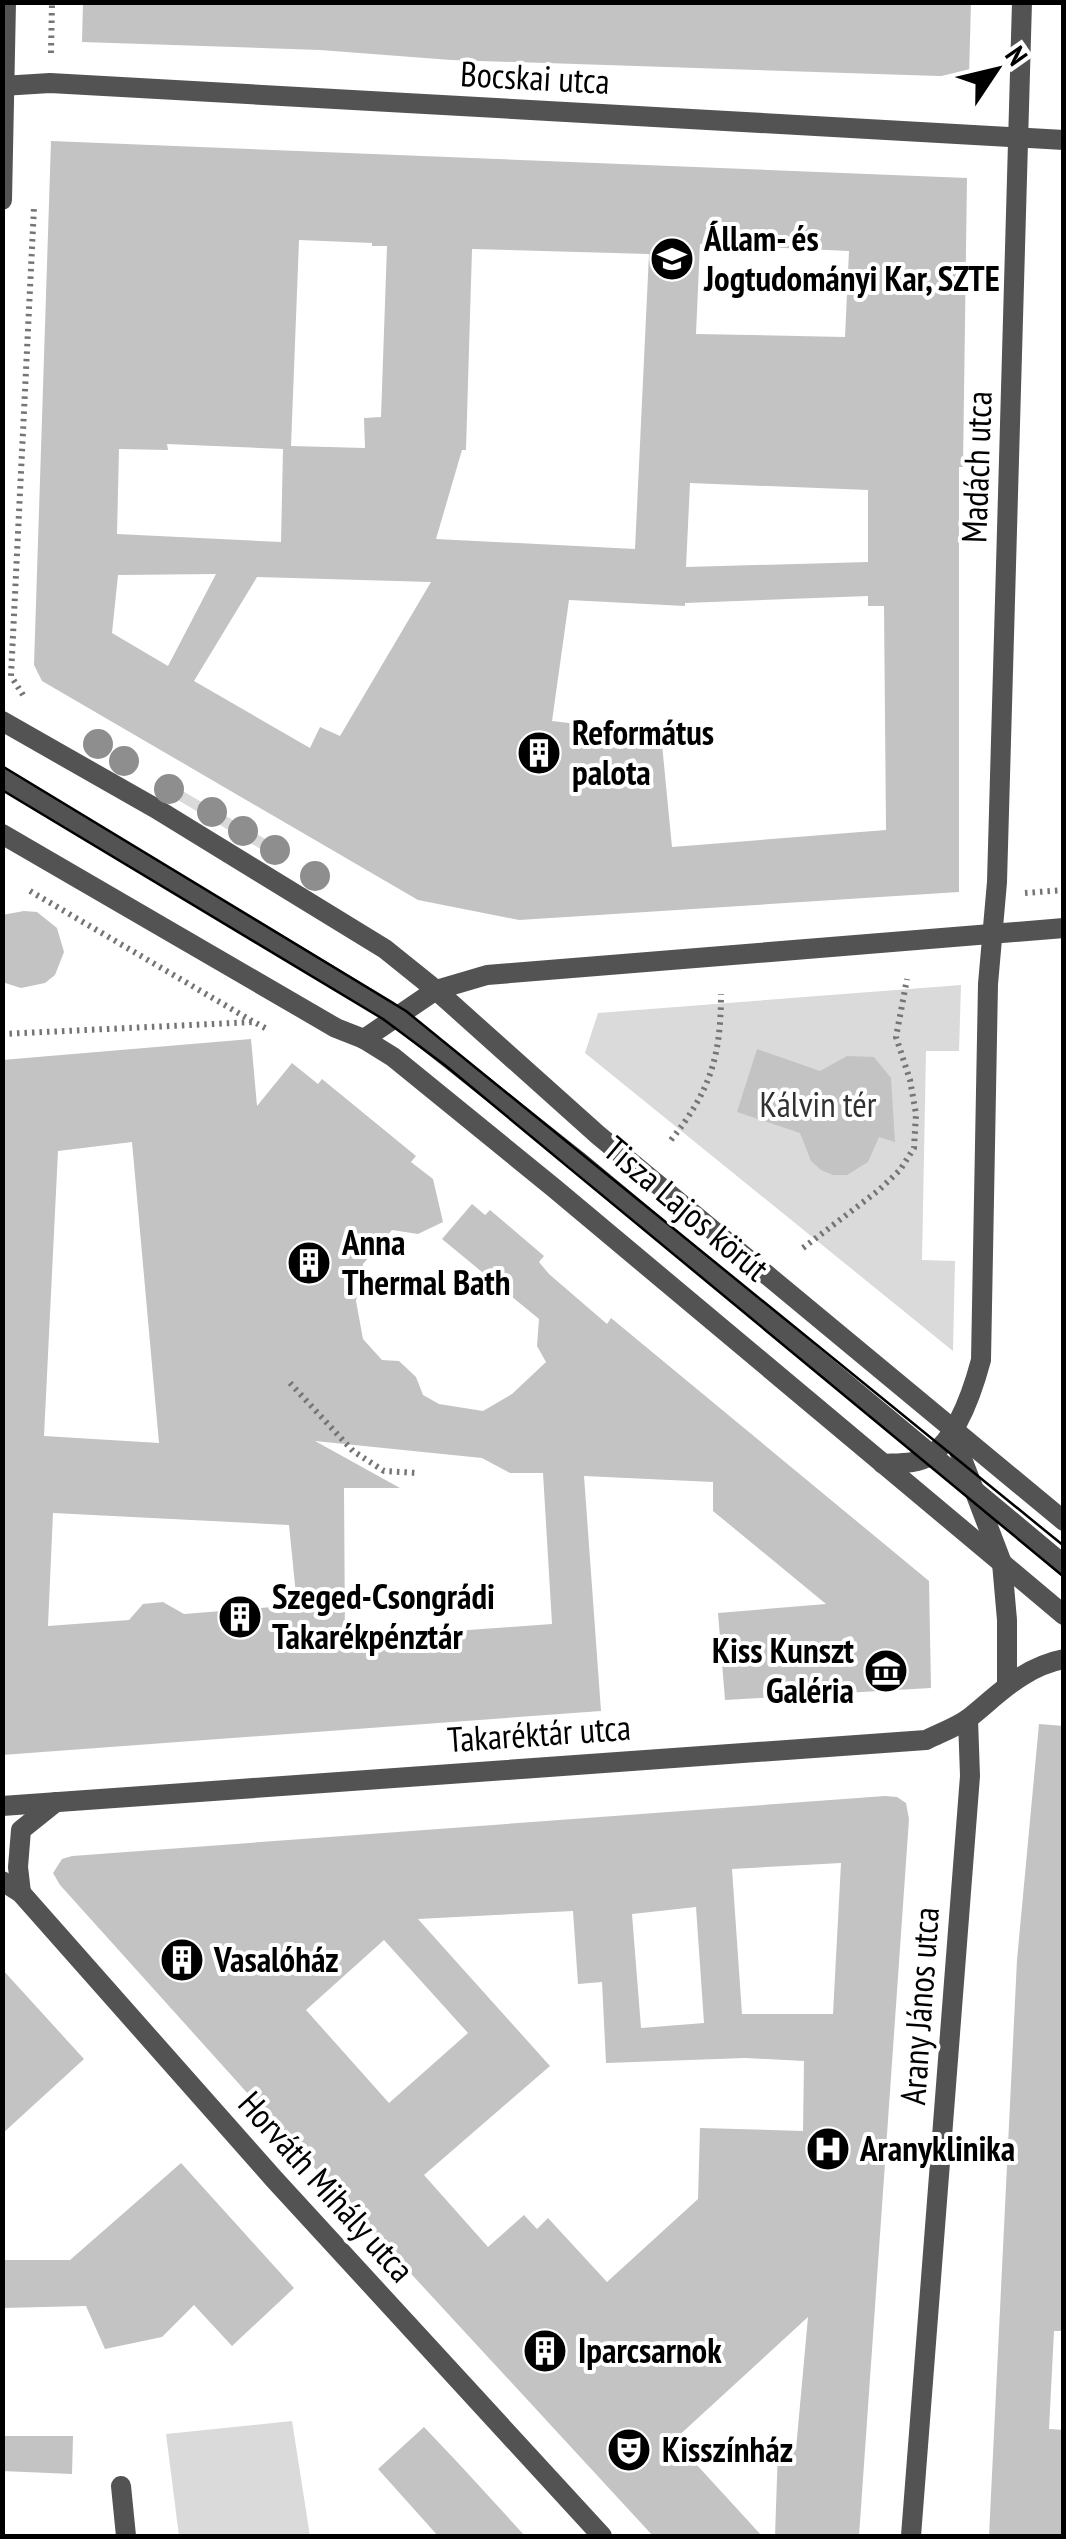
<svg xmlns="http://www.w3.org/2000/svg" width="1066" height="2539" font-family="'PT Sans Narrow',sans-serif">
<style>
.green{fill:#dadada}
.building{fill:#c3c3c3;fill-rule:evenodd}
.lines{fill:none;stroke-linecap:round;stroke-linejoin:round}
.path{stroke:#757575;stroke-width:6;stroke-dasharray:2.5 5;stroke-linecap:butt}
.service{stroke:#535353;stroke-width:20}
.minor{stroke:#535353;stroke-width:20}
.tertiary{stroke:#535353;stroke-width:20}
.tram{stroke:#000;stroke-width:2.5}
.tree{fill:#8e8e8e}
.labels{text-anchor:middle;stroke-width:8;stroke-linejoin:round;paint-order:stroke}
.street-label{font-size:35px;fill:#000;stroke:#fff}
.poi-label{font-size:35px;font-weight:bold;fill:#000;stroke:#fff;text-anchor:start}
.park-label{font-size:35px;fill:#313131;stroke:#fff}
</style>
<rect width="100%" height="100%" fill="#fff"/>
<!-- green -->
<g class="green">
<path d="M167,782L274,844L280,853L278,855L269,854L166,793L162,786Z"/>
<path d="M961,985L959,1051H926L922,1260L955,1261L953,1351L585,1053L598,1013Z"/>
<path d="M292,2421L310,2536H179L166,2434Z"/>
</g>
<!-- building -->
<g class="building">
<path d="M83,2H971L969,77L451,60L320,50L82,42Z"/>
<path d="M51,141L967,178L963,467H959V892L519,920L418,900L42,681L34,665ZM299,240L372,243V246H387L381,417L364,418L365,448L291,446ZM700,244L849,251L845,337L696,334ZM472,249L649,254L635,549L436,539L462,450H466ZM167,444L283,449L281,542L117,534L119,449L168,450ZM690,483L868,490V562L686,567ZM216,574L168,666L112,633L118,575ZM257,577L431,582L340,736L320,727L310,748L194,681ZM868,596V606H884L886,830L672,847L661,734L552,721L569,600L685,606V603Z"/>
<path d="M24,911L37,912L57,928L64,952L55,975L45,983L21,988L2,982V915Z"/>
<path d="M251,1039L257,1106L292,1063L318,1084L322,1079L416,1156L411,1162L433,1179L443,1222L418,1234L392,1230L363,1264L356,1301L363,1339L382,1360L399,1361L416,1377L423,1395L439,1404L483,1411L512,1394L546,1362L537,1346L539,1319L442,1239L472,1204L485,1215L490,1210L544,1256L539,1262L549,1274L607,1324L611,1318L929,1581L931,1688L725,1700L718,1613L826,1604L713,1511V1482L584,1476L601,1711L2,1755V1060ZM132,1142L159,1443L44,1436L58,1151ZM315,1441L482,1458L510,1473H543L552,1624L345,1639L344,1488H400ZM53,1513L289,1525L297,1605L184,1614L163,1602L143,1604L129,1620L48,1626Z"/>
<path d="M757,1049L820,1071L847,1056L874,1057L891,1078L895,1142L879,1137L868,1162L847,1175H833L821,1170L811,1161L800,1133L737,1112Z"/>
<path d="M1039,1724L1064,1726V2331H1054L1049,2429L1064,2430V2536H989L1017,1960Z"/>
<path d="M885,1796L897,1797L906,1803L909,1819L859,2536H775L778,2449H796L808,2317L674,2440L762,2536H653L367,2226L60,1885L53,1873L62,1859L72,1856ZM841,1863L833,2014H742L732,1869ZM696,1907L704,2023L641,2028L632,1914ZM573,1911L578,1984L602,1982L606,2063L745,2058L804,2061L803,2131L700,2128L698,2199L607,2282L548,2218L537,2229L524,2215L488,2247L424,2175L550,2066L418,1919ZM384,1940L468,2033L389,2103L306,2010Z"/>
<path d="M2,1969L84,2059L2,2134Z"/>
<path d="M181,2163L294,2288L232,2346L194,2305L162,2337L105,2349L86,2306L2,2308V2260H70Z"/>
<path d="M424,2427L460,2465L525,2536H438L378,2469Z"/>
<path d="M2,2436H73L72,2474L2,2471Z"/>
</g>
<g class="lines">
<!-- path -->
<g class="path">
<path d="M51,53L52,2"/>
<path d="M23,695L11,676L34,207"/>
<path d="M30,891L252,1021"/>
<path d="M1025,893L1064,890"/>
<path d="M2,1034L254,1022L269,1030"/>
<path d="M671,1140C710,1091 721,1057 721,994"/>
<path d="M803,1248L879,1190L900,1170L914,1148L916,1114L910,1080L896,1037L907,979"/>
<path d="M290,1383L353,1451L384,1471L418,1473"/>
</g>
<!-- service -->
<g class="service">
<path d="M2,778L388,1010L577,1160L1064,1565"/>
<path d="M121,2486L126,2536"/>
</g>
<!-- minor -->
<g class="minor">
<path d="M2,86L50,83L1064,140"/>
<path d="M364,1039L436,990L487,975L1064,928"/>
<path d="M951,1430L1002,1563L1007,1620V1684"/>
<path d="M883,1464C898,1463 917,1464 930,1456C958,1437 973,1390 981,1360L988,984L997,882L1022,2"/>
<path d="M2,1806L926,1740C940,1733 957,1727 969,1718C999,1694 1023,1667 1064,1659"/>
<path d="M2,1881L21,1893L274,2179L602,2536"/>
<path d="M21,1893L18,1867L21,1830L56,1802"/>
<path d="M911,2536L970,1776L968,1719"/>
</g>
<!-- tertiary -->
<g class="tertiary">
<path d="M2,200L6,2"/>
<path d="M2,721L155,808L385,949L436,990L598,1135L1064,1521"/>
<path d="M2,834L336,1028L364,1039L393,1057L554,1188L1064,1615"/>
</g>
<!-- tram -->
<g class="tram">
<path d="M2,766L406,1011L1064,1546"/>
<path d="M2,790L383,1019L446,1066L1064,1577"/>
</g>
</g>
<!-- trees -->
<g class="tree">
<circle cx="98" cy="744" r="15"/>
<circle cx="124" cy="761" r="15"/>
<circle cx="169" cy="789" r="15"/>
<circle cx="212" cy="812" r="15"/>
<circle cx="243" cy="831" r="15"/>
<circle cx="275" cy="850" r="15"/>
<circle cx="315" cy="876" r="15"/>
</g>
<!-- icons -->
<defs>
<symbol id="university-disc" viewBox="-11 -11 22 22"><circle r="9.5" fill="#000" stroke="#fff"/><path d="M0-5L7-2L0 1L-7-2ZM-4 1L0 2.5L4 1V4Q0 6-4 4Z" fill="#fff"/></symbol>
<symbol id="building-disc" viewBox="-11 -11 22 22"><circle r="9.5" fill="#000" stroke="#fff"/><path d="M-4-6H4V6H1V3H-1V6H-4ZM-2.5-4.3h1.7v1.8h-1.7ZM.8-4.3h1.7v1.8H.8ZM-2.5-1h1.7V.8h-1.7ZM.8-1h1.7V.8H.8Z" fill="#fff"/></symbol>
<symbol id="museum-disc" viewBox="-11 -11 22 22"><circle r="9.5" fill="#000" stroke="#fff"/><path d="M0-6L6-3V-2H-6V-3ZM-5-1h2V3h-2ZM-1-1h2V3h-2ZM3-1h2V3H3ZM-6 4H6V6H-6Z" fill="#fff"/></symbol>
<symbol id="hospital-disc" viewBox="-11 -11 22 22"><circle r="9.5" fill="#000" stroke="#fff"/><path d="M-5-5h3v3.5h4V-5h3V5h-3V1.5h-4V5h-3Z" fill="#fff"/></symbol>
<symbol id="theatre-disc" viewBox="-11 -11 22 22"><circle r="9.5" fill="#000" stroke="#fff"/><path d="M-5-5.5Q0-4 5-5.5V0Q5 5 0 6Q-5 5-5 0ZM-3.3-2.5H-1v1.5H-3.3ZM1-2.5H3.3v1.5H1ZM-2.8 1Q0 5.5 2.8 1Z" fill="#fff"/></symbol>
</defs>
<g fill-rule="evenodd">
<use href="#university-disc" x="647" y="234" width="50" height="50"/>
<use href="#building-disc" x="514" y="728" width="50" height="50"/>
<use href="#building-disc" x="284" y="1238" width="50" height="50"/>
<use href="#building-disc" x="215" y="1592" width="50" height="50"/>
<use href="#museum-disc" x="861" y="1646" width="50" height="50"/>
<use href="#building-disc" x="157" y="1935" width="50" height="50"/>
<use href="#hospital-disc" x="803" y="2124" width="50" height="50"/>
<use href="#building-disc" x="520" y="2326" width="50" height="50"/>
<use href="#theatre-disc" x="604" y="2425" width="50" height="50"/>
</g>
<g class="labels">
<!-- street labels -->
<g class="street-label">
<text transform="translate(535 78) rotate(3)" y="12">Bocskai utca</text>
<text transform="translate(977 467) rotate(-88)" y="12">Madách utca</text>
<text transform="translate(686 1209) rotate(40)" y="12">Tisza Lajos körút</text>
<text transform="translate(539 1734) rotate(-4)" y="12">Takaréktár utca</text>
<text transform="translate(920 2006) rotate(-86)" y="12">Arany János utca</text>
<text transform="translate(326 2187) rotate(48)" y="12">Horváth Mihály utca</text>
</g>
<!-- poi labels -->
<g class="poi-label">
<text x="704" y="251">Állam- és<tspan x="704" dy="40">Jogtudományi Kar, SZTE</tspan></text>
<text x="572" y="745">Református<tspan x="572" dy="40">palota</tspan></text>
<text x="342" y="1255">Anna<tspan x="342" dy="40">Thermal Bath</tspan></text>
<text x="272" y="1609">Szeged-Csongrádi<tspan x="272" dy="40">Takarékpénztár</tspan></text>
<text x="854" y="1663" text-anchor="end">Kiss Kunszt<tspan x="854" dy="40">Galéria</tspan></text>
<text x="214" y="1972">Vasalóház</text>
<text x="860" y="2161">Aranyklinika</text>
<text x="578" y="2363">Iparcsarnok</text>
<text x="662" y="2462">Kisszínház</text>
</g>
<!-- park labels -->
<g class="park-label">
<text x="818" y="1117">Kálvin tér</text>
</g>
</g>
<!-- border -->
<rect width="1066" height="2539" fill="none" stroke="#000000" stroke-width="10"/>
<!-- north arrow -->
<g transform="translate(996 70) rotate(55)" stroke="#ffffff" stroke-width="8" paint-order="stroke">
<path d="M0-8L18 38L0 25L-18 38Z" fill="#000000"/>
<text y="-15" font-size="28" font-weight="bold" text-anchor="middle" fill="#000000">N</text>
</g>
</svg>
